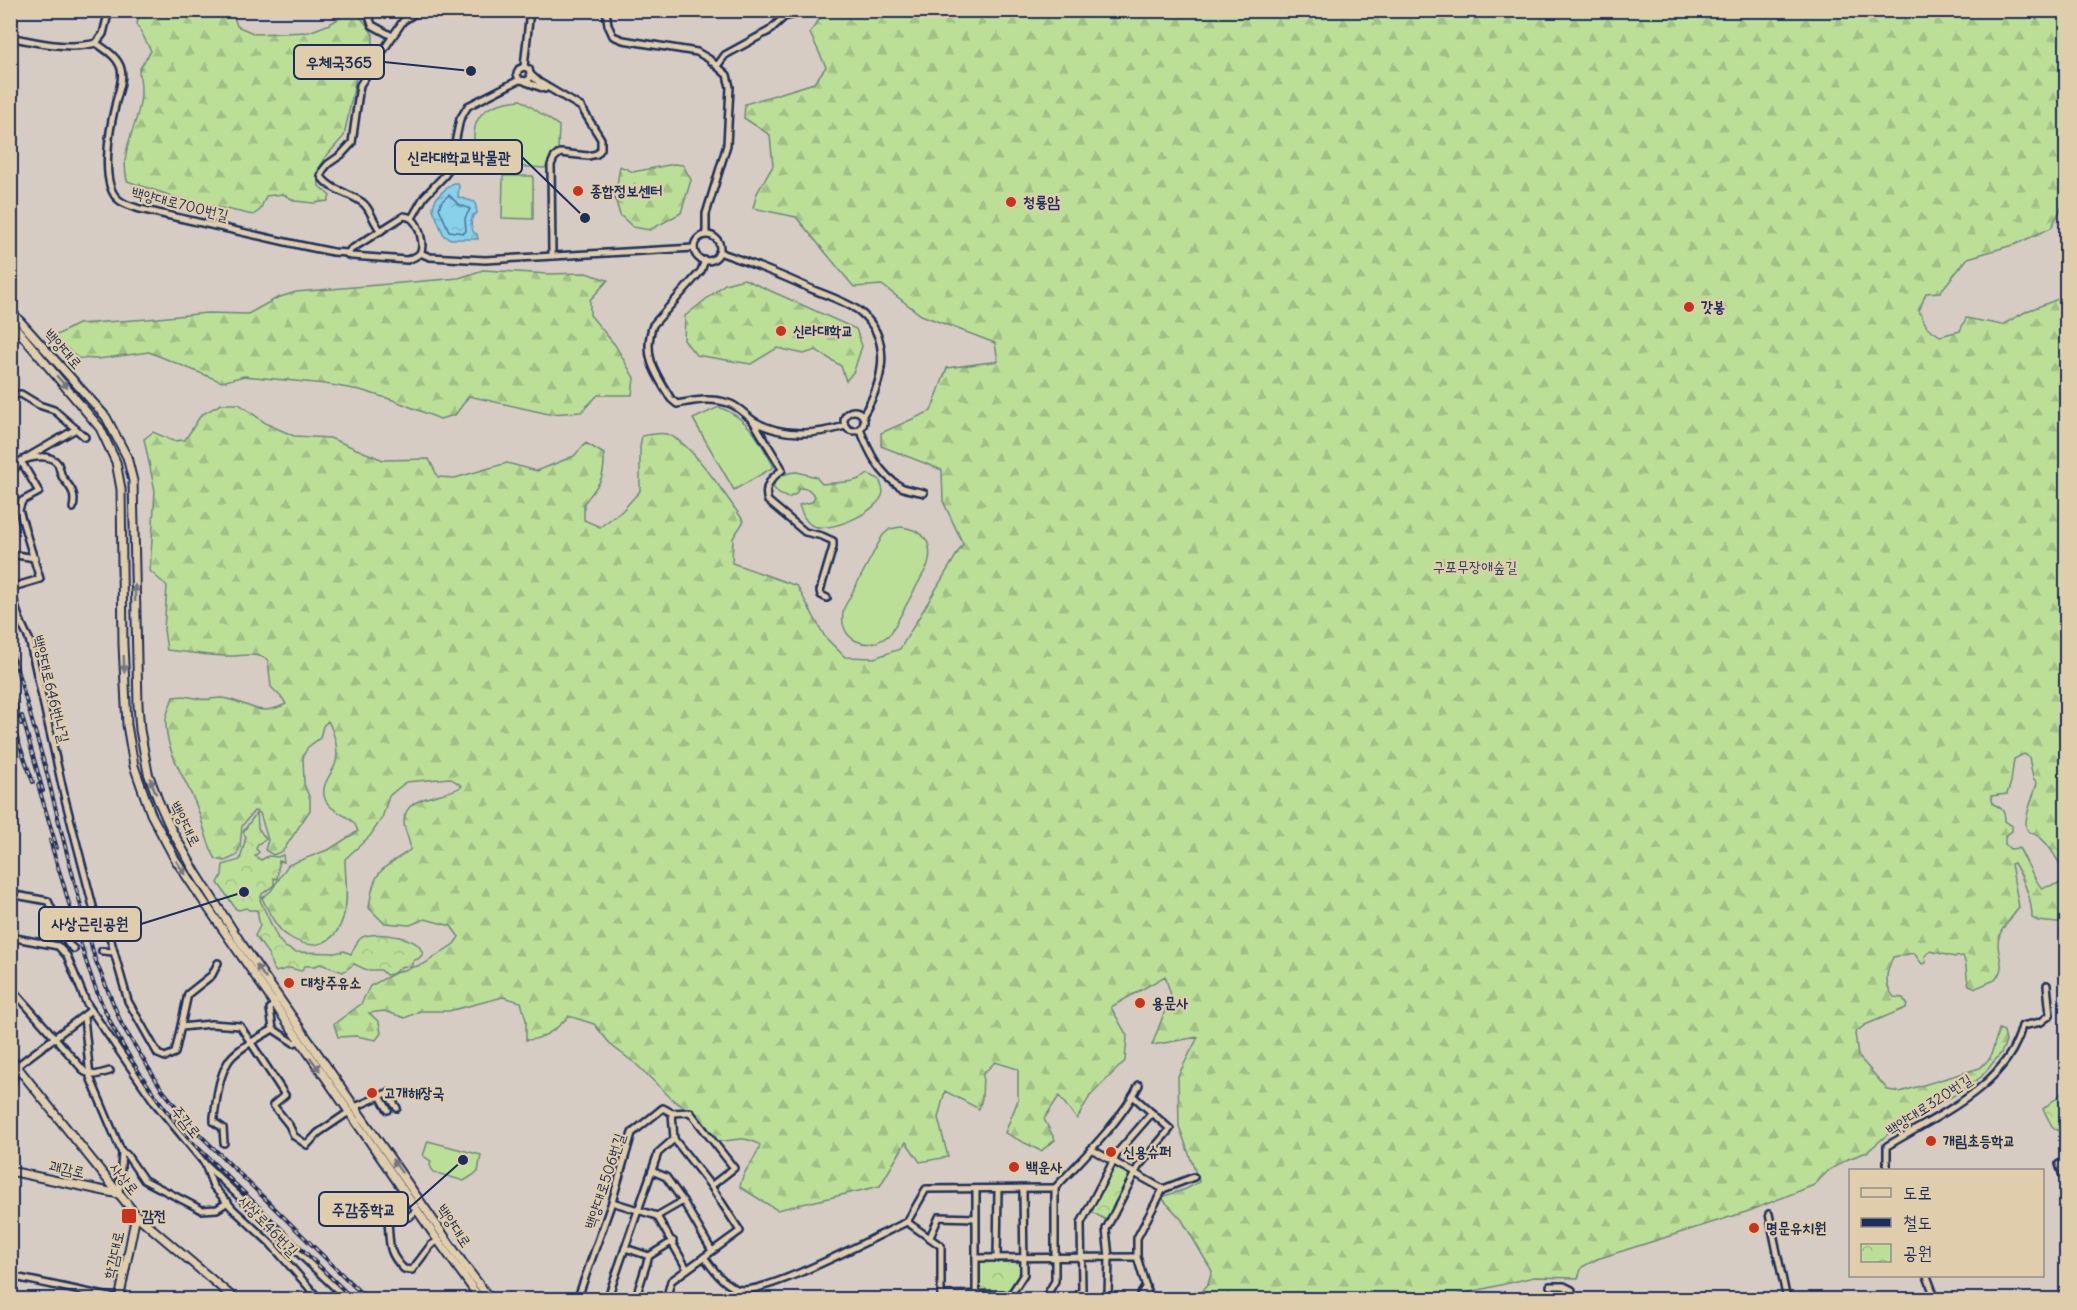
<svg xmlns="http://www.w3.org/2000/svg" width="2077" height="1310" font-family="Delius,'Poor Story',sans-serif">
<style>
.grass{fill:#bcdf98;stroke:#6c877b;stroke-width:1.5}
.forest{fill:url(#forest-firs);stroke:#6c877b;stroke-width:1.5;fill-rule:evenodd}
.park{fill:url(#park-crowns);stroke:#6c877b;stroke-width:1.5}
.water{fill:url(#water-ripples);stroke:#5d90b3;stroke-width:1.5}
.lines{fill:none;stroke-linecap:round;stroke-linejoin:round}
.shore{stroke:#477096;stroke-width:1.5}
.minor-tunnel{stroke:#b1adaf;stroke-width:5;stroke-dasharray:5 2.5;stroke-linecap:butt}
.minor-casing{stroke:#1b2f5e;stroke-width:10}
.major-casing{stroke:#1b2f5e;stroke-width:11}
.minor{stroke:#e0cdab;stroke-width:5}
.major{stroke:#e0cdab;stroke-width:7}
.rail-casing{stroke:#1b2f5e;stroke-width:4}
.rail{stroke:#e0cdab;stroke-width:1.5;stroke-dasharray:4.5;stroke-linecap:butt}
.oneway{fill:#747681}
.poi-dot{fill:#c8321e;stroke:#e0cdab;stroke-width:2}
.labels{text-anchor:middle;stroke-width:4.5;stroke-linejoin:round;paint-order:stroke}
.poi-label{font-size:15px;font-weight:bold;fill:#1b2f5e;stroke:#e0cdab;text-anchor:start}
.street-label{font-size:15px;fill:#1b2f5e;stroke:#e0cdab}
.park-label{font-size:15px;fill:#2b4164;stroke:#e0cdab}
.leader{fill:none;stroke:#1b2f5e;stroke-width:2}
.callout-dot{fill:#1b2f5e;stroke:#e0cdab;stroke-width:2}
.callout{fill:#e0cdab;stroke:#1b2f5e;stroke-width:2}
.callout-label{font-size:16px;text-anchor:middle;font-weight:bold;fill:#1b2f5e}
</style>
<defs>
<pattern id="forest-firs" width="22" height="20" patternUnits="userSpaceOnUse" patternTransform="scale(1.5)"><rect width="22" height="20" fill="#bcdf98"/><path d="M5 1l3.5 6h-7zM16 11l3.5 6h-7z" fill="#a1c085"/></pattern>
<pattern id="park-crowns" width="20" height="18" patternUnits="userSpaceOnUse" patternTransform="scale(1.5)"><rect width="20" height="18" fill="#bcdf98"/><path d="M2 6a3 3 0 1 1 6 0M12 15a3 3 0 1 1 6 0" fill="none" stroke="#a1c085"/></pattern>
<pattern id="water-ripples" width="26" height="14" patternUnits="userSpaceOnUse" patternTransform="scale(1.5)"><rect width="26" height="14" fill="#89d1eb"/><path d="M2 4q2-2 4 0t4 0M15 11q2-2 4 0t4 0" fill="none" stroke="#76b4cc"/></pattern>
</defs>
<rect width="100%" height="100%" fill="#d7ccc3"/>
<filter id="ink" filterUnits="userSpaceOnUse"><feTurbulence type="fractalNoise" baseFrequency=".0167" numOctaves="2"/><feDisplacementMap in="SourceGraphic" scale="12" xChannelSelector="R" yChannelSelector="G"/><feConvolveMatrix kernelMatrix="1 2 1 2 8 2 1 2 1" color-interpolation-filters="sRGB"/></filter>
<g filter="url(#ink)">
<!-- grass -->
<g class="grass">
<path d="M521,100L559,126L558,150L545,168L481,164C474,154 474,149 474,137C474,108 497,102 521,100Z"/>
<path d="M503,176H533V219L502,218Z"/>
<path d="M719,407C750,419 759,440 774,467L734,490L693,419Z"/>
<path d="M901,527C924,530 934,542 928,565L891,633C869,655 835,640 844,608L883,535L890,529Z"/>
<path d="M428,1141L481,1155L478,1172L464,1181L433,1172L430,1165L431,1161L423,1156Z"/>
</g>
<!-- forest -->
<g class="forest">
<path d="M140,11H232L237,26L255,34L309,32L330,24L347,13L360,16L373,34V42L368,54L358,68L344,136L323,160L318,174L319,186L330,196L328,201L314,203L295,201L283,194L266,196L260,210L253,215L181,199L127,181C120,149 135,133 140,103C142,91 141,81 139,70L151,51L137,24Z"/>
<path d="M862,11H2066V199L2051,228L2016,244L1968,258L1940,292L1926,293L1919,311L1927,327L1940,336L1960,331L1966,318L2002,325L2027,311L2066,296V924L2038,921L2032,918C2032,898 2024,880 2014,863L2011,864L2019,907C2012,919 1998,929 1998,944C1998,960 2007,964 1995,980L1976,988L1969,985C1965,975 1968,966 1963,956L1955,957L1930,951L1925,956L1926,963L1922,964L1914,953L1893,957C1886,971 1883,985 1894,997L1903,998L1907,1004L1906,1008L1865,1025L1855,1033L1858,1056L1888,1090L1900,1092L1980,1068L1990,1058L1999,1029L2004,1031L2006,1042L2001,1053L1981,1077L1953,1096L1911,1118L1888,1134L1867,1152L1848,1159L1829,1170L1814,1185L1749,1211L1597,1259L1582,1267L1578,1278L1534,1277L1437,1300L1196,1299L1208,1284L1212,1271L1182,1220L1161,1197L1186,1189L1199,1182L1179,1126L1178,1076L1198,1037L1152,1045L1171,995L1165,976L1111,1007L1127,1036L1125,1061L1090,1096L1077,1119L1059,1096L1044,1119L1055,1140L1041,1151L1005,1133L1018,1100V1069L995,1062L983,1074L982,1098L979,1109L945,1091L938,1118L948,1157L920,1162L906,1142L880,1186L777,1210L740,1187C742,1169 756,1162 760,1145C742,1133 733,1143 714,1141L691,1111L674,1101L636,1064L612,1046L594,1024L569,1016C558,1028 543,1040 526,1040V1020L521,1002L503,997L449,1011H420L405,1018L384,1011L369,1013L379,1022L381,1033L376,1040L356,1036L338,1037L334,1024L361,1004L370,986L397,972L424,964L454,944L459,937L451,926L425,919L410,925L384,923L369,908C374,870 379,871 410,850C411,840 404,832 404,822C404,793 447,798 462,786L450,778L406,782L389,796L382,818L370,836L345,859C345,876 349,897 344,914C337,944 313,953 288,936C276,929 268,910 262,898L271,891L288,865L330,849L358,831C356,828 356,825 354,823C345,813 326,810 324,795C322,784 331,775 335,765C340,752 334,732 328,721L323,726L320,738L308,747L303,756L304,784L310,799V810L283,851L273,855L265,850L268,840L260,813L254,811L242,826L240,847L236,856L225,861L216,859C206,843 204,825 197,807C186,779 164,750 166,719C167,712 171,704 173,697C186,695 189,697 201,699C208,700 214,698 221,698C249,701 256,719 286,704L283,699L271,687L268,660C257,652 243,656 230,656C209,656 188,652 167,650L164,630L167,586L150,571L155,491L144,439L153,432L173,441L185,440L201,415L221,404H239L267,424L294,436L330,438L383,460L429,459L438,477L455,478L507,463L537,471L574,456L586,443L604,454C605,480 599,484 584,503V520L600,527L622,511L640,491V447L642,436C649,435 659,432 666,434C691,440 728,500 744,521L733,538L732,563L797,586L825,637L845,657L874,658L900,649L963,544L943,501L942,470L881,446V433L931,411L947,368L998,361L995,343L921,315L882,285L854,287L796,217L753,208L757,193L773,166L770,135L744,118L745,104L814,83L826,67L810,33L824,12L864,14ZM2024,754L2029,757L2033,778L2037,783C2034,795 2025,815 2026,824C2026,833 2031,832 2038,836C2049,843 2062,866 2065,878L2061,883L2042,888C2036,884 2024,856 2019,848L2010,849L2005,844V836L2012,831V826L2005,821C2005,811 2002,808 1993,804L1991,796L2007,794L2011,782L2014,759Z"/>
<path d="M674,164L683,165L691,180L681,213L650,230L633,227L620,215L615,198L620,166L633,172Z"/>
<path d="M483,270L548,274L586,273L608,280L590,300V315L615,345L634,378L632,395H598L581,412L549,414L469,396L455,415L440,419L393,400L360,390L325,384L244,376L222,382L149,352L98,359L78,358L53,337L78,324L148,319L207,313L248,314L277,298L296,292L459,278Z"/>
<path d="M744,279L856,329L862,346L854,371L846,381L841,366L816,350L804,354L777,348L751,364L696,355L684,340L685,316L725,284Z"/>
<path d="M797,472L816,477L822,484C836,482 857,484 868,474L879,479C880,482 883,489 883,492C881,511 828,535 811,525C804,520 802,513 799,505L812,502L815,496L808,489L799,488L796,494L788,498L779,494L773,487C777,474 784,473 797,472Z"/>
</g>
<!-- park -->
<g class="park">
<path d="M257,812L258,828L266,839L258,844L256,849L259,852L255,856L261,860L268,856L278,857L283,855L284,862L279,861L277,879L274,878V885L262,894L260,900L278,939L285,947L295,952L335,953L344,951L351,954C354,949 356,942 361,938C373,931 408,936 418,945C420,947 422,952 423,954L418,959L414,960L411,967L403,966L392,974L386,975L381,970H367L354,964L343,972L320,964L315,966H305L301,971L290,968L276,972L272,966L269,955L255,936L260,926L257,910H249L246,908L239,910L236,909L218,883L222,875L223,865L240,860L246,837L243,832Z"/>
<path d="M2066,1090V1130L2062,1134L2052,1126L2043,1109Z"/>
<path d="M1111,1165L1133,1175L1108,1221L1090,1211L1114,1166Z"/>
<path d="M1021,1259L1022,1273L1009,1293L1001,1290L978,1291L979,1261Z"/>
</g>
<!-- water -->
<path class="water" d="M453,183H458L459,186L458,197L475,202L477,213C469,218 470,225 474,233L477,234L478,239H451L444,236L433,209C433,197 445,190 453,183Z"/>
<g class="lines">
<!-- shore -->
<path class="shore" d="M449,195L458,204L470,209L465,218L466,231L464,233L449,231L439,208L442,201Z"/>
<!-- minor-tunnel -->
<path class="minor-tunnel" d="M74,949L102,951"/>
<defs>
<g id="minor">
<path d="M367,10L372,25L392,36"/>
<path d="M606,10L608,25L613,36L623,40L697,52L709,59L727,75L730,87L727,145L706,214V234"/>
<path d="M10,37C37,43 70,50 96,43C106,50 118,57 121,69C124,81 117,95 115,106C110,127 99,185 119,200C125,205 134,207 140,209L299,245L333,252L348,253"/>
<path d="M96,43L103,34L109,10"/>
<path d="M717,66L725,55L769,31L784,17L813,10"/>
<path d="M524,67L530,10"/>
<path d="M531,75L539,82L581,107L601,139V149L597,154L588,156L560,153L554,158L551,165L552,256"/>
<path d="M526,82L545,89"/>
<path d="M404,216C408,217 411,217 413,220C419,225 425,246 420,253C417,257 412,258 407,260L352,256L348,255L350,250Z"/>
<path d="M412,218L424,197L445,175L450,167L460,119L468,106L519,80L527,81L531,77L529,69L524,67L519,69L517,74L519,80"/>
<path d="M381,231C373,222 370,208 363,203C350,193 329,190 321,176L323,170L328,164L341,155L352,143L360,85L403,21L420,10"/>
<circle cx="707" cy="248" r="13"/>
<path d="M719,252C750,263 780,274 809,288C825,295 845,301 859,311C894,339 883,383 863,415"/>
<path d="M420,253L430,257L485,260L694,248"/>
<path d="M705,260L701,271L653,325C642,355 655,373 671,399L677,404C693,401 711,397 728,403C739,406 745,415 754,421C783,438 815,435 845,426"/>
<path d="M10,395L21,394L39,405L54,410L85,437"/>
<circle cx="854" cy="421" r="10"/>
<path d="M753,421L781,467L782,470C771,478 763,487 768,501L805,532L822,536L833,541V547L820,591L821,595L827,598"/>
<path d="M860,429C869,452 879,474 901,487C907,490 917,491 924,493"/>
<path d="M21,461L39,492L22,501L19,510L40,579L13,587C12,604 21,624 29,639L65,799L96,918L102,932L110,937L114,952"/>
<path d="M21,461C32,457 50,453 58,464C60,468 60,474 63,478C72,489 76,494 73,508"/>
<path d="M10,474L21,461L76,429"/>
<path d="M10,554L35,558"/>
<path d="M10,894L48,901L68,944L74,949"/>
<path d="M10,937L58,946L67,956L86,1002L91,1010"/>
<path d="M102,951L114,952L128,1001L158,1054L165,1057L175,1053L188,994L212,975L218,963"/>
<path d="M10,987L85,1072L95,1075L110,1071"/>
<path d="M276,1001L270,1009L273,1029L294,1043L299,1041"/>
<path d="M84,1017L90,1077L122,1153L119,1194"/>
<path d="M181,1027L211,1024L240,1026L285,1095L273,1105L289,1125L294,1136L307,1145L318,1133L349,1112"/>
<path d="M10,1091L17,1066L91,1010L155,1103L206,1165L348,1300"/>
<path d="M380,1096L388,1110"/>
<path d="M355,1107L387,1093L397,1108"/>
<path d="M672,1113L674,1139"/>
<path d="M224,1143L223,1128L214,1122V1117C217,1098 218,1079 228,1062C234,1050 261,1037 273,1029"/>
<path d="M1091,1149L1163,1189"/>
<path d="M122,1153L126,1154L144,1180L202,1210L217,1209L228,1202"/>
<path d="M2059,1164L2066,1184"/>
<path d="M206,1167L213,1186L233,1209L270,1243L320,1300"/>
<path d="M1887,1170V1146C1936,1116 2007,1087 2022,1026L2041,1022L2050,1015L2047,985"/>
<path d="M652,1171L666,1177L683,1201L712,1251"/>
<path d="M976,1189V1295"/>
<path d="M612,1202L657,1216"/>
<path d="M417,1210L409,1217H391L388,1220C390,1243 387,1252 404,1269L412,1270L431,1245L438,1241"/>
<path d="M1769,1214L1787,1300"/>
<path d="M657,1216L687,1269"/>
<path d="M657,1216L683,1201"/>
<path d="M930,1237L939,1217L975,1218"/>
<path d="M625,1248L649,1256"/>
<path d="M704,1257C713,1269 722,1283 737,1289C762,1298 878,1235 907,1222"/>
<path d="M976,1258L1137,1257"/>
<path d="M997,1258L998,1189"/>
<path d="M10,1276L119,1299"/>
<path d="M1927,1276L1936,1300"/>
<path d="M1550,1286H1564L1572,1290V1300"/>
<path d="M941,1295L1003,1294L1016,1300"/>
<path d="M1010,1296L1024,1274L1023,1190"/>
<path d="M577,1300L612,1202L632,1133L663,1108L672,1113L690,1112L734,1168L711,1186"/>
<path d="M607,1300L658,1153L674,1139"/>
<path d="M635,1300L649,1256L673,1241"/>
<path d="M666,1300L671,1281L740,1231L711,1186L674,1139"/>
<path d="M941,1300V1246L907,1222L926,1189L1055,1188"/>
<path d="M1044,1300L1055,1281V1188C1083,1158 1121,1121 1139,1085"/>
<path d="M1074,1300L1082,1290L1081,1223L1118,1152L1152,1113"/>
<path d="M1106,1300L1108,1295L1109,1257L1106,1229L1138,1167L1170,1129L1133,1096"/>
<path d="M1137,1300L1146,1286"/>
<path d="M1150,1300L1137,1257V1238L1163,1189L1194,1177"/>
</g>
<g id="major">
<path d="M10,310L106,417L127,457L133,481L138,705L140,730L148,773L158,800L171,829L196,873L241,943L465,1266L491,1300"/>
<path d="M10,321L100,428L116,462L121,489L123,645L127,725L134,766L151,814L175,859L204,902L435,1236L481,1300"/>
<path d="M10,1058L136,1215L236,1300"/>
<path d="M10,1171L119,1194"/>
<path d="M119,1300L136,1215"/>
</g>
</defs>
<!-- minor casing -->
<use href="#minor" class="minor-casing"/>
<!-- major casing -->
<use href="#major" class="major-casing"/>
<!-- minor -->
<use href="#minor" class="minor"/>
<!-- major -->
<use href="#major" class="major"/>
<defs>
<g id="rail">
<path d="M10,645L45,766L65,846L95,959L122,1025L161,1088L194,1129L368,1300"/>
<path d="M10,685L21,724"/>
<path d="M22,716L43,791"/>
<path d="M10,719L33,782"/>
<path d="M38,785L57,848"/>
<path d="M50,840C55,859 62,878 67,897C77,930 85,964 99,997C121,1050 154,1098 192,1142L354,1300"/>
</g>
</defs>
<!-- rail casing -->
<use href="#rail" class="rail-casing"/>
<!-- rail -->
<use href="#rail" class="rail"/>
</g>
<!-- one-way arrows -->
<defs><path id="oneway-solid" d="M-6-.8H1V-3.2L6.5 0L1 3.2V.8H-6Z" transform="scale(1.5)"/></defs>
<g class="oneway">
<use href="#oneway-solid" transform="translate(62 382) rotate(49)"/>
<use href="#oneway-solid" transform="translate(135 593) rotate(-91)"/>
<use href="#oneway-solid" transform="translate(124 664) rotate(88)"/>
<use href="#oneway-solid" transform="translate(153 786) rotate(-110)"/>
<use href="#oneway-solid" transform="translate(181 868) rotate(56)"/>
<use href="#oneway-solid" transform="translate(261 972) rotate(-125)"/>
<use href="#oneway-solid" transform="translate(315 1064) rotate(54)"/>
<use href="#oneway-solid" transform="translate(397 1166) rotate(-125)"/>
</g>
</g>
<!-- markers -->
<g class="poi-dot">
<circle cx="578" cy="191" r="6"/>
<circle cx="1011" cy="202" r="6"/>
<circle cx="1689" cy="307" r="6"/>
<circle cx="781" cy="331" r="6"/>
<circle cx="289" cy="983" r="6"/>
<circle cx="1140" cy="1003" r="6"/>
<circle cx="372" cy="1093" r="6"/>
<circle cx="1931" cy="1141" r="6"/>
<circle cx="1111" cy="1152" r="6"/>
<circle cx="1014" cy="1167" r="6"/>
<rect x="121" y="1208" width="16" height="16" rx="3"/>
<circle cx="1754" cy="1228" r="6"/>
</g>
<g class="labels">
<!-- poi labels -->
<g class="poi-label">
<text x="590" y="196">종합정보센터</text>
<text x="1023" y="207">청룡암</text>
<text x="1701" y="312">갓봉</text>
<text x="793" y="336">신라대학교</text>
<text x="301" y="988">대창주유소</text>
<text x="1152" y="1008">용문사</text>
<text x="384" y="1098">고개해장국</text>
<text x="1943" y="1146">개림초등학교</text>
<text x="1123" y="1157">신용슈퍼</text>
<text x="1026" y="1172">백운사</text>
<text x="142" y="1221">감전</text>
<text x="1766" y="1233">명문유치원</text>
</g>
<!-- street labels -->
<g class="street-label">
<text transform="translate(180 204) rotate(14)" y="5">백양대로700번길</text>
<text transform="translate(63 349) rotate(48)" y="5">백양대로</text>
<text transform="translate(51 689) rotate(76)" y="5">백양대로646번나길</text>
<text transform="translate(185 824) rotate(63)" y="5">백양대로</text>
<text transform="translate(1929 1105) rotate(-33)" y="5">백양대로320번길</text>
<text transform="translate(186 1122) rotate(51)" y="5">주감로</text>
<text transform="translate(67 1169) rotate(12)" y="5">괘감로</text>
<text transform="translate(124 1179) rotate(51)" y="5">사상로</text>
<text transform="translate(605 1181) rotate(-72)" y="5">백양대로506번길</text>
<text transform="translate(268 1226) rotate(46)" y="5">사상로46번길</text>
<text transform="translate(454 1226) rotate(56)" y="5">백양대로</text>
<text transform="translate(114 1255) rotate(-78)" y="5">학감대로</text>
</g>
<!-- park labels -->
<g class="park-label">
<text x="1475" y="572">구포무장애숲길</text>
</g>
</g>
<!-- callouts -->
<path class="leader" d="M471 71L384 62M585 218L522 157M244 892L141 924M463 1160L408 1209"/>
<g class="callout-dot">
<circle cx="471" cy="71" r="6"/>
<circle cx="585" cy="218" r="6"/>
<circle cx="244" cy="892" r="6"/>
<circle cx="463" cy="1160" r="6"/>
</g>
<g class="callout">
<rect x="294" y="45" width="90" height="34" rx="6"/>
<rect x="395" y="140" width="127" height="34" rx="6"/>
<rect x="39" y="907" width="102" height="34" rx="6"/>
<rect x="319" y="1192" width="89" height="34" rx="6"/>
</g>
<g class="callout-label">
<text x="339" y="68">우체국365</text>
<text x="459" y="163">신라대학교박물관</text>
<text x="90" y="929">사상근린공원</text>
<text x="364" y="1215">주감중학교</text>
</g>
<!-- margin -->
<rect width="2077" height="1310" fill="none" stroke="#e0cdab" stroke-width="36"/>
<rect x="18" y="18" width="2041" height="1274" fill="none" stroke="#1b2f5e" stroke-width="2" filter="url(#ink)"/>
<!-- legend -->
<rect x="1849" y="1169" width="195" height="108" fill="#e0cdab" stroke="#918e8c" stroke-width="1.5"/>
<rect x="1861" y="1188" width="30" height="9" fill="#e0cdab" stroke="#918e8c" stroke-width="1.5"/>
<text x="1903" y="1199" font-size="18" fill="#1b2f5e">도로</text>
<rect x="1861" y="1218" width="30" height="9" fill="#1b2f5e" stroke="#918e8c" stroke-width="1.5"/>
<text x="1903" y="1229" font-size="18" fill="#1b2f5e">철도</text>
<rect x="1861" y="1244" width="30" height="18" fill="url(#park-crowns)" stroke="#918e8c" stroke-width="1.5"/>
<text x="1903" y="1259" font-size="18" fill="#1b2f5e">공원</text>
</svg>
